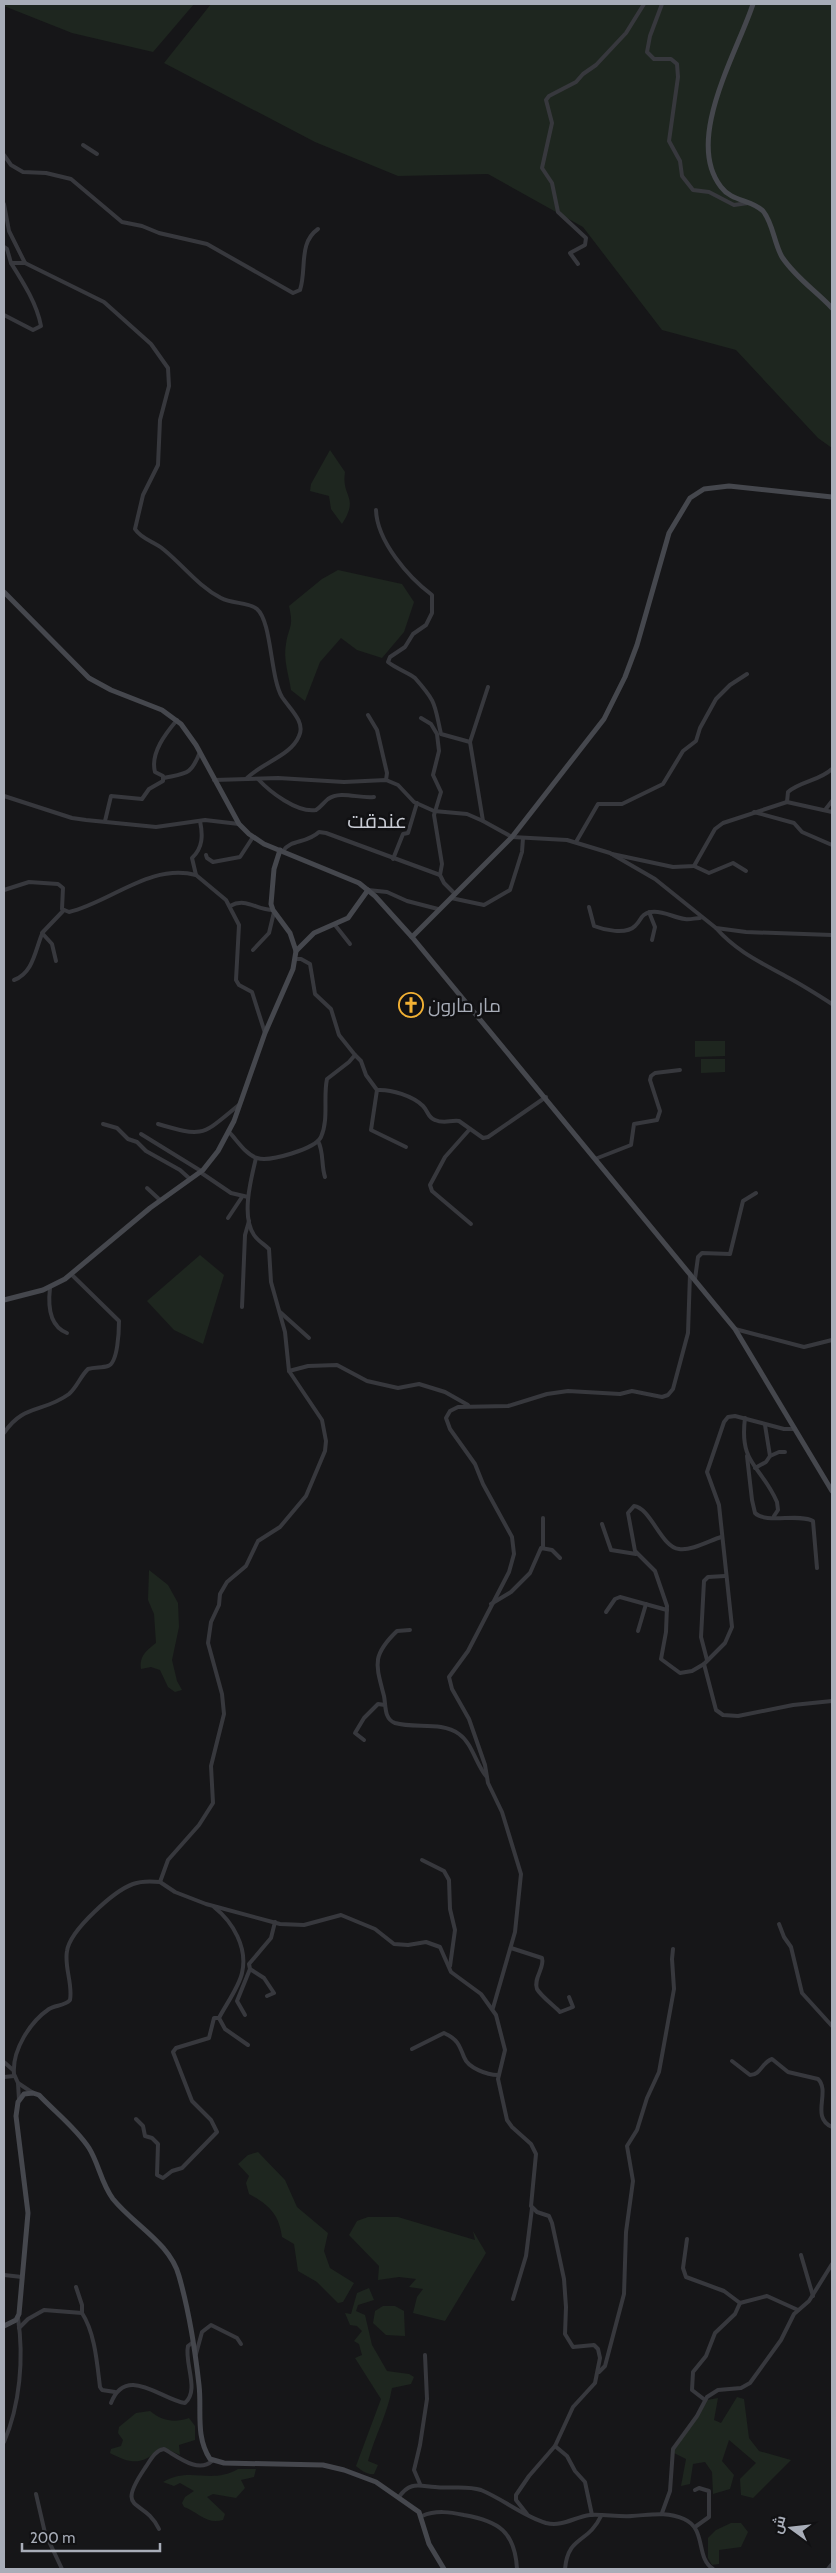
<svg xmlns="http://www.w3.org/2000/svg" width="836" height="2573" font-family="Cabin,Cairo,sans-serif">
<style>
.green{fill:#1e261f}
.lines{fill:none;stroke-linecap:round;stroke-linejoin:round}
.street{stroke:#37383d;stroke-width:4}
.secondary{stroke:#45474d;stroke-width:5}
.labels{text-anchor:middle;stroke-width:5;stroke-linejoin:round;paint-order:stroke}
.poi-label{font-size:19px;fill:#a8adb8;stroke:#111113;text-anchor:start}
.quarter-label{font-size:21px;fill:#c9ccd4;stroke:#111113}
</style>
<rect width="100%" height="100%" fill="#161618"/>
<!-- green -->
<g class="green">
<path d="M4,4H194L153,52L72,33L4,6Z"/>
<path d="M211,4H832V448L818,438L736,350L662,330L583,227L488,174L398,176L315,142L164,63Z"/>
<path d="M330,450L345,472C341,498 360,496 342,524L331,509L329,496L310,491L311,484Z"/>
<path d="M338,570L402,584L414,602L404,632L382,658L357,650L341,638L320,662L305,701L291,690C289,676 283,659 286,644C289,625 294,628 289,606L322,579Z"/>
<path d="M695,1041H725V1056L695,1057Z"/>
<path d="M701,1059H725V1072L701,1073Z"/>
<path d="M200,1255L224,1275L203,1344L174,1330L147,1301Z"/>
<path d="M149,1570L168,1585L178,1603L179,1627L172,1660L177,1681L182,1690L175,1692L168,1687L160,1670L151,1667L141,1669C139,1656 147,1650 156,1643L154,1614L148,1600Z"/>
<path d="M258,2152L285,2180L297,2207L328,2233L324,2251L330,2268L354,2283L343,2302L338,2303L317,2282L298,2271L294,2244L282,2237C279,2214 269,2205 249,2194L246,2183L249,2176L238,2164L248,2155Z"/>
<path d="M368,2217H398L475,2240L473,2231L486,2253L445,2321L413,2313L417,2297L423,2289L409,2287L416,2279L399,2277L378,2280L379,2266L349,2235L357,2221Z"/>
<path d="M369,2288L374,2300L358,2305L356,2311L365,2315L372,2345L387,2371L409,2374L414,2377L411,2384L392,2388C388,2413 375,2435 368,2461L378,2465L374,2474C367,2475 361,2470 356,2466L381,2399L355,2358L362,2355L359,2344L354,2341L362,2331L357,2326L350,2325L345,2313L351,2314L357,2293Z"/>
<path d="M383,2306H395L404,2311L405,2336L386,2335L373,2323L375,2311Z"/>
<path d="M737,2397L744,2399L749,2438L759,2451L791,2460L753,2498L741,2495L740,2479L756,2463L729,2440L722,2461L734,2475L730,2489L713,2494L712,2472L705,2462L693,2464L690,2484L681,2486L686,2459L674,2453L675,2449L707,2400L718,2398L714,2420L721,2423Z"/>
<path d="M150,2411C162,2421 174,2423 189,2418L195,2426V2440L179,2445L180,2455L162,2447C142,2465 133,2465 110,2453L111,2449L121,2446L123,2440L118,2433L119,2427L136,2413Z"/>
<path d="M238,2469H256L254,2477L241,2480L245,2488L236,2498L213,2494L207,2497L225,2514L223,2520C207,2525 198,2512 184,2507L182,2503L185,2497L194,2491L180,2483L174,2486L163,2482C191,2466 210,2485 238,2469Z"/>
<path d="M731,2523H741L748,2532L741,2547L719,2550V2564L712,2565L708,2558V2538L716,2530Z"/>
</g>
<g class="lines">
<!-- street -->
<g class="street">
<path d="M662,4L650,36L647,52L654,59H671L677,64L678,77L669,141L680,161L682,176L693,190L709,192L734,205L748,203"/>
<path d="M83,145L97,154"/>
<path d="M4,155L11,165L23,172L46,173L71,179L122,222L142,226L159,233L207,244L293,293L300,290C307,269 298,243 318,229"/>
<path d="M4,204L9,231L25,263L104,302L151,344L168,368L169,386L160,420L158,465L143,495L135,529C141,539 155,542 163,549C183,565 198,586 221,598C232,604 249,602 257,609C272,622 270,677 282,697C289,708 306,722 299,736C291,756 261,763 246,779"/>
<path d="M4,247L7,249L11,263"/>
<path d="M578,264L570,253L585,245L586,238L558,212L552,183L542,168L552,123L546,100L549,96L576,82L583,74L596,65L626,33L644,4"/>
<path d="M4,315L33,330L41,326C37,304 23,282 11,263H25"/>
<path d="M376,510C377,541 408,577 432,595V613L426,625L413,634L405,647L390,657L388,662C395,668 411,674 415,678C437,703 434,703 441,734L470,742"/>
<path d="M488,687L470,742L483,821L512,837L567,840L610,853L655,879L716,928L746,932L832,935"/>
<path d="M368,715L377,730L387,773L386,780"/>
<path d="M421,718L431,724L437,734L439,751L433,775L441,792L434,815L442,864L440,875L444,883L455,894"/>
<path d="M164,778C187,773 191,775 200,752"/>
<path d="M258,779C270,792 297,813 316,810C321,807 324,802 328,799C341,790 359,799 374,797"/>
<path d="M214,780L278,778L344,782L386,780L398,785L414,802L434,811L467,814L483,821"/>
<path d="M4,796L72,818L86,820L156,827L205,820L239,824"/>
<path d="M787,802L788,792C801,781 819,781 832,769"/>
<path d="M825,810L832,801"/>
<path d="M754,812L794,823L802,832L832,845"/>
<path d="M105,821L111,796L142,799L149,789L163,781V776L155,772C150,753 166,733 177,720"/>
<path d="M200,821C203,835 203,848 192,858L196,875L226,900L239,925L236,980L239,985L252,992L265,1033"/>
<path d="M576,842L598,804H622L663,784L683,751L696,741L700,728L716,699L730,685L747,674"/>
<path d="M283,851C291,839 306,844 319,832L326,833L440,875"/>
<path d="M612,854L673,867L694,866L715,829L723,823L787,802L832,812"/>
<path d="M206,855L207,858L213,862L240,857L253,837"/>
<path d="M393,859L403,834L408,833L417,803"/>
<path d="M694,866L709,873L733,863L746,871"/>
<path d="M4,890L29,882L58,884L63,888L62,909L69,912C111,902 150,863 196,875"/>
<path d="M368,890L387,892L407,901L438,909"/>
<path d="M451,898L484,905L510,890L522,852L523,838"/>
<path d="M230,906C246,897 256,910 273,910"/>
<path d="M589,907L594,926C604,930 626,935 635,926C642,920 640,914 651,912C663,910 674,918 685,919C690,920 695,918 700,918"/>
<path d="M649,912L655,927L652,940"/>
<path d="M335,925L350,944"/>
<path d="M716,928C737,952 762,963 789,978C804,986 818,995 832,1004"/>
<path d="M253,950L269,933L274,912"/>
<path d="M56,961L52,944L42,933L63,911"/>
<path d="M14,980C33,973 35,951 42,934"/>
<path d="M355,1055L361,1061L366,1075L377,1090L371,1130L406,1147"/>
<path d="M377,1090C391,1089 413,1096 423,1106C428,1111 428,1118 435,1120C444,1124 450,1120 459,1121L483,1138L488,1137L546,1097"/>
<path d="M103,1124L117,1128L128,1139L137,1142L146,1151L180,1170L190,1179"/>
<path d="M158,1124C205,1138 202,1135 240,1104"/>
<path d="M469,1130L445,1157L430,1185L432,1191L471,1224"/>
<path d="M229,1132C237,1140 246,1155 257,1158C270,1162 315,1149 321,1137C329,1119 323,1097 327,1079L349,1062L355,1055L339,1035L331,1009L315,994L310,964L301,959H295"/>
<path d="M141,1134L201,1171"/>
<path d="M318,1141C324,1152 321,1165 325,1177"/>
<path d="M595,1159L631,1145L634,1124L657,1120L660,1111L650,1080L651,1076L655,1073L680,1070"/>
<path d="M200,1172L231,1193L248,1197"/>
<path d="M147,1188L160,1200"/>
<path d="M228,1218L242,1197"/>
<path d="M695,1279L698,1257L702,1253L730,1254L743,1201L756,1193"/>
<path d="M50,1288C48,1305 49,1326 67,1333"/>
<path d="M242,1307L245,1235L249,1221"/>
<path d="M280,1312L309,1338"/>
<path d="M735,1329L804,1347L832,1340"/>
<path d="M289,1371L308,1366L337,1365L367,1381L398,1388L419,1384L445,1392L468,1405"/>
<path d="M745,1418C739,1465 761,1465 777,1502L778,1510L774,1516"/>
<path d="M795,1429H784L735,1416L728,1417L724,1422L707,1472L719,1505L732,1627L725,1643L704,1664L716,1710L723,1715L738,1716L793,1705L832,1701"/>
<path d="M4,1433C23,1404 43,1413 69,1394C77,1387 80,1377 88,1369C95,1367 102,1368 108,1366C118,1363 119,1330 119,1321L72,1275"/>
<path d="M747,1456L752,1500L755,1513C766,1524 798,1513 813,1521L817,1568"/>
<path d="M770,1456L779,1452H785"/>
<path d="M755,1468L766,1462L770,1456L765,1425"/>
<path d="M543,1518V1548"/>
<path d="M602,1524L611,1550L636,1554"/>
<path d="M491,1604L511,1592L530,1573L541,1548L552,1550L560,1558"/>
<path d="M606,1612L615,1599L620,1597L667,1610"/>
<path d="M410,1630L397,1631C371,1656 376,1665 384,1696C386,1706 384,1719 395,1723C415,1729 441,1721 459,1734C472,1743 476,1764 486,1776"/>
<path d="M638,1631L646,1604"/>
<path d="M707,1660L701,1637L704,1581L708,1577L725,1576"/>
<path d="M704,1664L692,1671L680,1673L661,1659L666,1632L667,1606L655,1571L635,1551L628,1513L634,1506C651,1508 661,1547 679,1549C691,1551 709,1541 721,1537"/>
<path d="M364,1740L355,1733L364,1718L378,1704L385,1705"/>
<path d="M422,1860L444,1871L449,1880L450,1909L455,1930L450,1966"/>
<path d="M160,1882L168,1860L199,1825L213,1803L211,1766L224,1714L222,1694L208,1643L211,1622L219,1605L220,1594L227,1582L246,1566L258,1541L280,1527L306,1496L325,1451L326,1441L322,1420L289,1371L285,1332L271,1282L269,1249C264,1244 258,1241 254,1235C241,1216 251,1179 256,1158"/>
<path d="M214,1907C233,1922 248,1948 242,1973C239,1987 225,2006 219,2018L225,2029L248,2045"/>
<path d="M779,1924L784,1937L791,1947L802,1993L832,2026"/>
<path d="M511,1948L542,1958C545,1968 533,1978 537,1989C540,1995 554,2006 560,2012L573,2007L569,1997"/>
<path d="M267,1996L274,1993L264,1978L250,1969L249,1964L271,1938L275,1922"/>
<path d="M493,2008L515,1932L521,1874L502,1812L488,1783L485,1765L469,1719L452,1689L449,1677L468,1651L509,1572L514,1554L512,1537L483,1484L475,1464L450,1429L446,1418L450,1411L458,1407L508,1406L547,1394L568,1391L620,1394L632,1391L662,1397L668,1395L673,1389L688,1333L690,1274"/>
<path d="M245,2015L237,2001L250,1969"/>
<path d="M412,2049L444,2033C457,2039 459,2044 464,2057C468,2068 487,2075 498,2075"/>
<path d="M732,2061L750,2075C761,2075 762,2062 772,2059L788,2072L818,2079C831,2092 810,2117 832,2127"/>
<path d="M4,2062L13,2070"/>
<path d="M4,2077L14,2076"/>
<path d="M18,2083L19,2100"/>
<path d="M33,2093L18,2083L14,2074C12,2050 30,2022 49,2009C55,2005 65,2006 70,2000C73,1984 64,1967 67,1951C70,1930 114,1891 133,1884C141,1881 151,1881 160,1882L175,1892L206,1904L280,1924L304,1925L341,1915L375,1929L394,1944L408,1945L426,1942L440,1947L451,1972L481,1994L496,2015L505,2050L498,2079L507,2120L512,2127L531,2144L536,2154L531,2206L537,2212L549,2216L552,2223L564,2279L566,2307L565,2334L573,2347L594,2345L598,2349L600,2358L595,2383L573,2407L555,2446L529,2476L516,2495V2500L527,2514"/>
<path d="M136,2119L143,2126L145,2136L152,2138L158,2144L157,2175L163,2178L172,2171L182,2168L217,2132L211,2120L192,2101L173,2052L176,2048L209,2038L214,2018H219"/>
<path d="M687,2239L683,2268L686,2277L724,2291L740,2303L767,2296L798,2310"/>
<path d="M801,2255L813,2296"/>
<path d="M4,2275L22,2277"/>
<path d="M513,2299L526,2256L532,2208"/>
<path d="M82,2313C95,2333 97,2363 100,2387L102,2390L115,2392"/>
<path d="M19,2328L28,2319L44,2310L82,2313V2305L76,2287"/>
<path d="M196,2354L202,2332L211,2325L237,2338L241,2344"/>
<path d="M599,2372L605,2366L624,2294L626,2232L633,2181L627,2146L637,2130L647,2098L659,2072L674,1989L672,1959L673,1949"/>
<path d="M705,2400L692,2390L693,2372L706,2356L715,2333L735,2314L740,2303"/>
<path d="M111,2403C126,2364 162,2400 185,2403C200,2390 184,2363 188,2346L192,2343"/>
<path d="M4,2442C20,2405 24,2358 18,2318"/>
<path d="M555,2446L567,2456L575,2471L585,2482L592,2515"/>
<path d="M420,2484L414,2470L420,2445L427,2399L425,2355"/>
<path d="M36,2494L45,2533L62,2569"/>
<path d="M399,2497C410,2481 419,2486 435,2487C450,2489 466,2485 481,2490C503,2499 523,2516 546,2523C563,2527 574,2517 590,2515C603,2514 618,2517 632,2516C650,2515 666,2511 684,2519C707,2529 695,2557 713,2569"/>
<path d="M662,2513L670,2491L673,2449L697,2416L707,2397L718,2390L741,2388L750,2383L781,2340L794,2314L809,2301L832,2264"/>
<path d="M422,2516C436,2510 450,2512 464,2515C499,2521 515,2532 517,2569"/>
<path d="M695,2527L709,2517V2491L699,2488L695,2490"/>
<path d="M159,2529C144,2497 114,2514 145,2468C150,2461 155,2450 164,2449C177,2456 198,2474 212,2461"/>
<path d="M565,2569C568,2535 588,2544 601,2516"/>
<path d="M828,2569L832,2564"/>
</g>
<!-- secondary -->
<g class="secondary">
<path d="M753,4C737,53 684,140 721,187C732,202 751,199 763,211C773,223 774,243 782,257C796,278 815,290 832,308"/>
<path d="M4,592L89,678L111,690L162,710L181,724L196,745L239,824L249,834L264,844L359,883L375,896L412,937L735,1329L832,1491"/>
<path d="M412,937L512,837L604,719L625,677L637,645L669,533L690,498L704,489L729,486L832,497"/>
<path d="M296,951L314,933L348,918L368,890"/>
<path d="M4,1300L43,1290L65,1279L150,1208L203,1170L218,1151L234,1121L265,1033L293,969L296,951L290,933L273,910L271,904L274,869L280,850"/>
<path d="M4,2326L16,2320L19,2314L28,2213L16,2116L18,2102L24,2094L33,2093L39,2095C55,2112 76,2128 89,2148C99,2164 101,2183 113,2199C134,2225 170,2243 179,2276C189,2311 195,2349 199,2385C202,2410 195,2436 210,2459L224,2463L323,2465L344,2470L376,2482L419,2512L429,2544L444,2569"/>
</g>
</g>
<!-- icons -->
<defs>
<symbol id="church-ring" viewBox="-11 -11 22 22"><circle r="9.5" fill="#111113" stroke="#f2b134" stroke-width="1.5"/><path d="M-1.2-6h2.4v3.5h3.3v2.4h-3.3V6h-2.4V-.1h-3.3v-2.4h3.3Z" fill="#f2b134"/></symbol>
</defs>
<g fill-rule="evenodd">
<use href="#church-ring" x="397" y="991" width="28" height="28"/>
</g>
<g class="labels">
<!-- poi labels -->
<g class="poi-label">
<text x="428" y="1012">مار مارون</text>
</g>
<!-- quarter labels -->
<g class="quarter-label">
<text x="377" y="828">عندقت</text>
</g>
</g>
<!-- border -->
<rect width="836" height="2573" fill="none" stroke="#a8adb8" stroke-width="10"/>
<!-- north arrow -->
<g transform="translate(791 2528) rotate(285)" stroke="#111113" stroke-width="4" paint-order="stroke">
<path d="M0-4L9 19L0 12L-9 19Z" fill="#a8adb8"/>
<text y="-8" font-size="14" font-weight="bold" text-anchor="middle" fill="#a8adb8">ش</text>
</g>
<!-- scale -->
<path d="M22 2543v8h138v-8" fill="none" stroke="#a8adb8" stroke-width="2.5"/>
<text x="30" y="2543" font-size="15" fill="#a8adb8" stroke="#111113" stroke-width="4" paint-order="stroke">200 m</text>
</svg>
